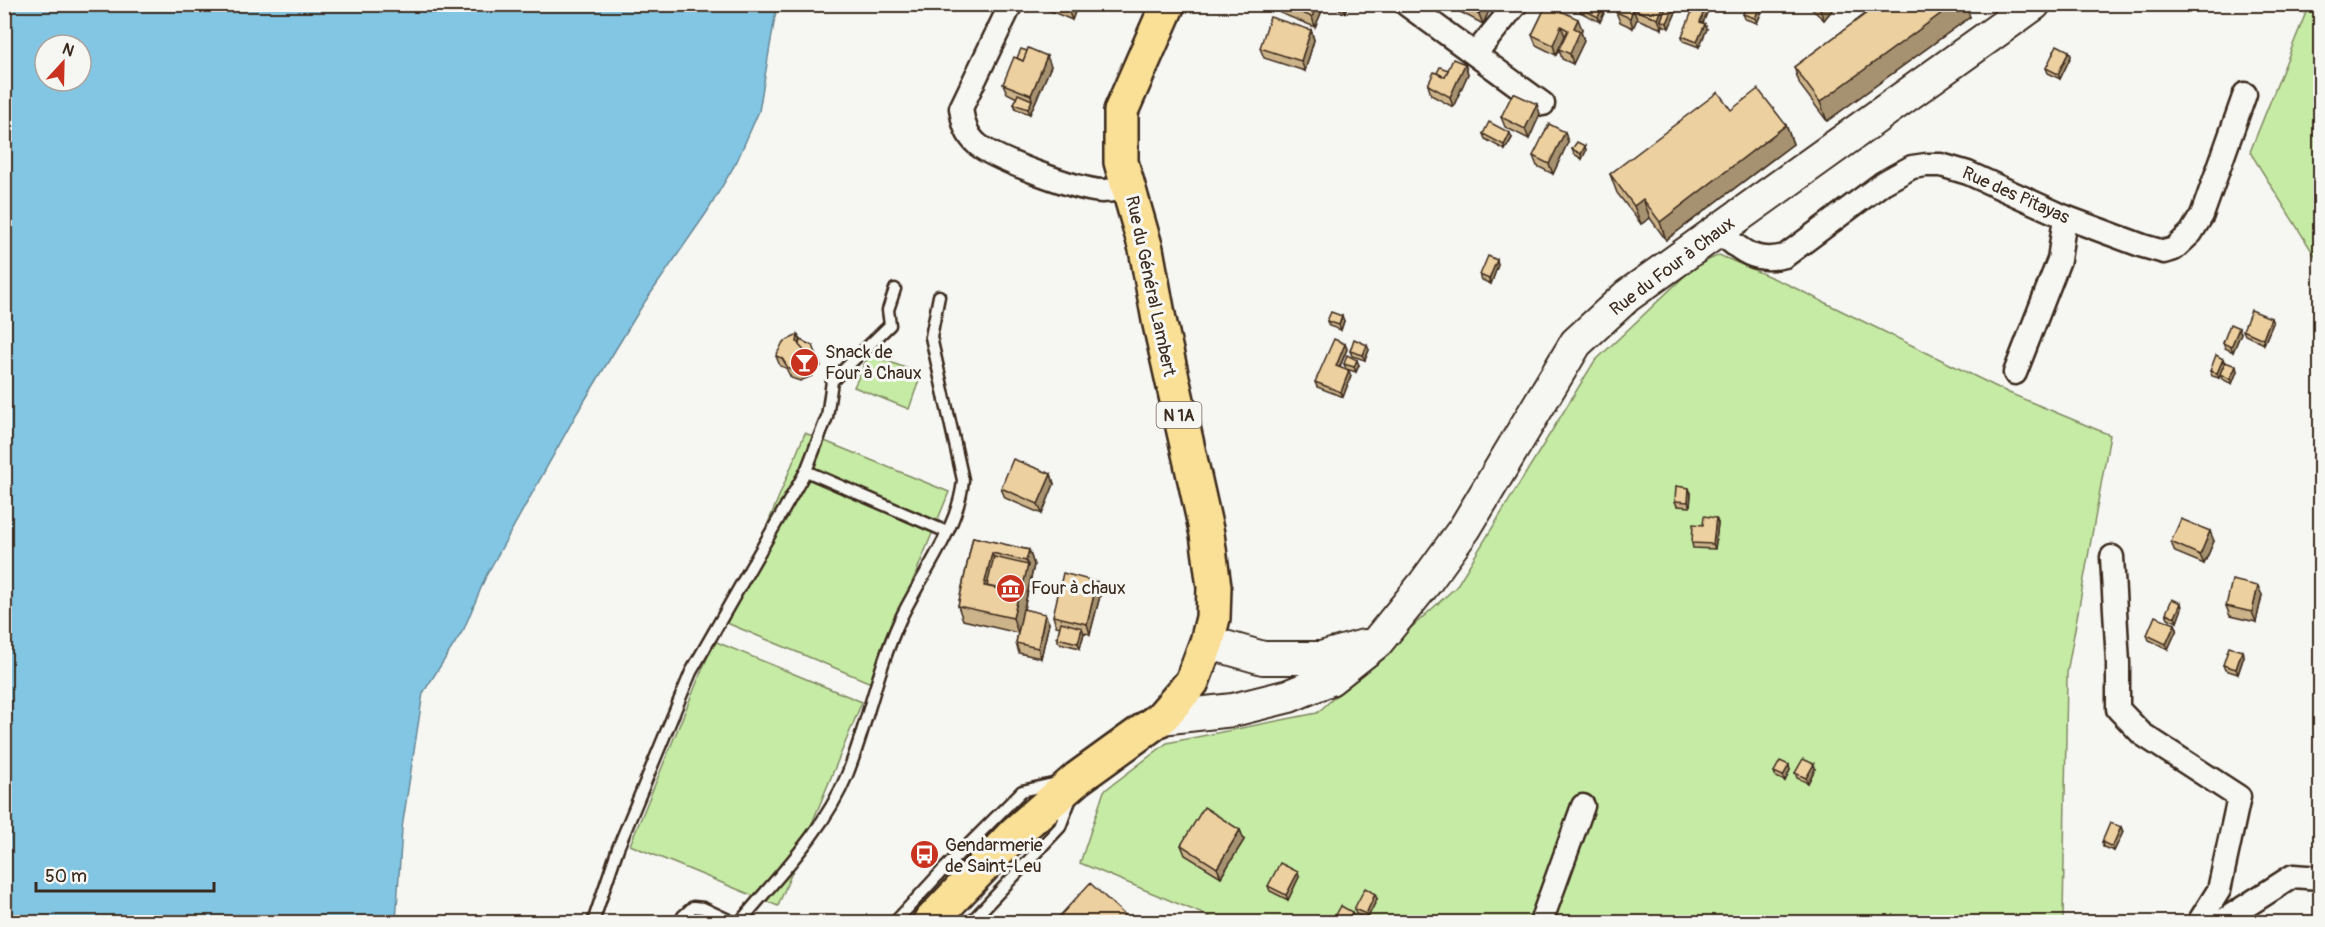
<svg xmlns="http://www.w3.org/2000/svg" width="2325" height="927" font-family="Pangolin,sans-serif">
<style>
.green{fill:#c6eba5;stroke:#808a62;stroke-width:1.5}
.water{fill:#83c6e4;stroke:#668895;stroke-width:1.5;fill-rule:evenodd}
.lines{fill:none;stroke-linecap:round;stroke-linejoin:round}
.lane-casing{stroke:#3b2a1e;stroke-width:15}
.street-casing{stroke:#3b2a1e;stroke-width:27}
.secondary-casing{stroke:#3b2a1e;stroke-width:36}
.primary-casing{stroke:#3b2a1e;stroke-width:38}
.lane{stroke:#f6f6f2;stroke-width:10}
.street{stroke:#f6f6f2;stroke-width:22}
.secondary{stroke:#f6f6f2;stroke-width:32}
.primary{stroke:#fadf96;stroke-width:33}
.wall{fill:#ccb38a;stroke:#3b2a1e;stroke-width:1.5}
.shaded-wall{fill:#a69270;stroke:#3b2a1e;stroke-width:1.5}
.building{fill:#edd0a0;stroke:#3b2a1e;stroke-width:1.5}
.labels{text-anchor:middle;stroke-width:6;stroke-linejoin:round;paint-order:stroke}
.shield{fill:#f6f6f2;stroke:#73675e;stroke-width:1.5}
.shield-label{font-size:16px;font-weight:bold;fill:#3b2a1e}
.street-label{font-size:18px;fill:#3b2a1e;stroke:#f6f6f2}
.poi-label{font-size:18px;fill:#3b2a1e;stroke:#f6f6f2;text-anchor:start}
</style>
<rect width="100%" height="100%" fill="#f6f6f2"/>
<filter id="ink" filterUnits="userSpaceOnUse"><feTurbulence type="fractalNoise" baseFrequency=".0167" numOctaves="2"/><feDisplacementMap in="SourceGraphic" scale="12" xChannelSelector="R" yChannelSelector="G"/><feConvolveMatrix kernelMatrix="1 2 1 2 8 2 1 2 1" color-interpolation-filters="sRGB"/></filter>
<g filter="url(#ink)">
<!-- green -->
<g class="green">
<path d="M2309,5H2320V264L2250,152Z"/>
<path d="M1719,255L1789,285L2009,393L2110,435L2067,673L2063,919L2068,922H1222L1080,863L1104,791L1167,743L1317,713L1456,587L1594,362L1694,267Z"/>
<path d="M869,354L921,374L909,409L854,387Z"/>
<path d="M805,433L949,492L871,683L727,623Z"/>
<path d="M714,641L862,702L778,906L630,845Z"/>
</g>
<!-- water -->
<path class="water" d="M5,4L777,5L759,111L737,161L707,212L642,306L577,413L486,576L464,629L423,693L402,828L396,922H5ZM45,45H81V81H45Z"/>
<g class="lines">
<defs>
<g id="lane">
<path d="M806,471L947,532"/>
<path d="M593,922L618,848L691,672L806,471L827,417L832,381L890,325L888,310L895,289"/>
<path d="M680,922L683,916L693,907L703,908L733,922"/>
<path d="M740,922C778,876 824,831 847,775C867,725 877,670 900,620C920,577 959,528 963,480L931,337L939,296"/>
<path d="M895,922L943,870L1022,791L1057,783"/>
<path d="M971,922L1060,827L1071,798"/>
</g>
<g id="street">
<path d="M1011,4L961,108C963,122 966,135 978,145C997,160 1078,190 1102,191C1111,191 1121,189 1130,188"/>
<path d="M1406,4L1543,104"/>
<path d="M1475,54L1516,4"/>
<path d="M1718,231C1740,250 1755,264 1785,256L1883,183L1912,167L1926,165H1941L1968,173L2065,217L2143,246L2164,252L2174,249L2191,233L2202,215L2245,94"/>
<path d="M2015,373L2059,260L2065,217"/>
<path d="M2112,557L2118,663V709L2142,734L2239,797L2219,890L2199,922"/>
<path d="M1541,922L1583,806"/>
<path d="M2221,922L2293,876L2320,878"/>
</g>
<g id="secondary">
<path d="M1207,642L1263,658H1321L1364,646"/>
<path d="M1161,718L1233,710L1289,696L1330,679L1377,642L1425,583L1465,528L1576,343L1627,296L2034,4"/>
</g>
<path id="primary" d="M930,922L1015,833L1078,778L1161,718L1192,682L1207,642L1213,618L1214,587L1207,534L1159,320L1146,249L1121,162V111L1168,4"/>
</defs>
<!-- lane casing -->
<use href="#lane" class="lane-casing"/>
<!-- street casing -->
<use href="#street" class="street-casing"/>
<!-- secondary casing -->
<use href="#secondary" class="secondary-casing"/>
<!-- primary casing -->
<use href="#primary" class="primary-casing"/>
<!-- lane -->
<use href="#lane" class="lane"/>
<!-- street -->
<use href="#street" class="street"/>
<!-- secondary -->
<use href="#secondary" class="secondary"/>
<!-- primary -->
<use href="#primary" class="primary"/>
</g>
<!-- wall -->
<g class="wall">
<path d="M1042,4H1078L1072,20L1043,8Z"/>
<path d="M1277,4H1325L1315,27L1280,13Z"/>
<path d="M1328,4H1348L1345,12Z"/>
<path d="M1445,4H1497L1493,13L1489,11L1483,24Z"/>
<path d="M1547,4L1582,29L1581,32L1584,41L1573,64L1562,59L1559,49L1565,36L1556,55L1536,45L1532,35Z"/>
<path d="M1579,4H1608L1600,22L1580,12L1578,7Z"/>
<path d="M1619,4L1676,12L1669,28L1663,25L1662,29L1637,19L1633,28L1620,22L1616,12Z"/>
<path d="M1765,4L1757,23L1745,19L1743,14Z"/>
<path d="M1806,4H1837L1824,20Z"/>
<path d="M1879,4H1965L1970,17L1827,121L1800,85L1794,67Z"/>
<path d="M1707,13L1703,23L1705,24L1707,29L1699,47L1683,41L1682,36Z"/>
<path d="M1311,30L1314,40L1305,71L1264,58L1260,48Z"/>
<path d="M2069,51L2071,56L2060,79L2048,73L2046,68Z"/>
<path d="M1017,58L1051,66L1030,114L1016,109L1014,104L1017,98L1007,93L1003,84Z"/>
<path d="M1465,64L1468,74L1453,107L1431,95L1428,85L1437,73Z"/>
<path d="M1731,110L1786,125L1793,144L1666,240L1650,218L1641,224L1617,193L1610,174Z"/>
<path d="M1540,114L1529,139L1505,127L1501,117Z"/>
<path d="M1483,134L1512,138L1505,150L1485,139Z"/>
<path d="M1568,142L1553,174L1537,166L1533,156Z"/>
<path d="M1585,146L1586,151L1582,159L1574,154L1572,149Z"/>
<path d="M1497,260L1498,265L1491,284L1482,280L1480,275Z"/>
<path d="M1342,316L1344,321L1341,330L1329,326L1327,321Z"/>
<path d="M2273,323L2264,344L2245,335L2243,330Z"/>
<path d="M2241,333L2233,352L2225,348L2223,343Z"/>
<path d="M800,340L813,346L821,366L810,369L812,376L800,381L791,378L786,368L780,366L776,356Z"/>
<path d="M1345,344L1347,349L1340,367L1351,376L1343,397L1317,387L1315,382Z"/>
<path d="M1369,350L1365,360L1352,356L1350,351Z"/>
<path d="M2223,359L2225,363L2237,371L2232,384L2222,379L2220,374L2219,378L2212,376L2210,371Z"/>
<path d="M1344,364L1359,365L1356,372L1346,369Z"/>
<path d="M1051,474L1054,484L1042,514L1005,498L1001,488Z"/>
<path d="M1691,493L1690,507L1677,506L1675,501Z"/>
<path d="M1716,518L1718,523L1715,549L1693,548L1692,543L1703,525Z"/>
<path d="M973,537L1029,550L1034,565L1024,609L1049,623L1041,658L1019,653L1016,643L1018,633L963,620L958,606Z"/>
<path d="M2214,541L2204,564L2175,552L2171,542Z"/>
<path d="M1097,582L1101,592L1090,634L1084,633L1080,648L1059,643L1057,638L1060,627L1056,626L1053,616Z"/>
<path d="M2262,595L2256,622L2230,616L2226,606Z"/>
<path d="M2181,603L2182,608L2177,622L2168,618L2166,613Z"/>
<path d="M2175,624L2177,629L2168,649L2149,640L2147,635Z"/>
<path d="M2244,656L2238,674L2225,670L2223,665Z"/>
<path d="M1814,764L1815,769L1808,783L1797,778L1795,773Z"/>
<path d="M1790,770L1785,781L1776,777L1774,772Z"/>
<path d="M2121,827L2123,832L2114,851L2103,847L2102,842Z"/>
<path d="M1240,830L1244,840L1221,877L1185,855L1181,845Z"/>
<path d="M1299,877L1288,900L1270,891L1268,886Z"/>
<path d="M1377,899L1367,919L1356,914L1354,909Z"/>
</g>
<!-- shaded-wall -->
<g class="shaded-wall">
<path d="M1070,4H1078L1072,20L1068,10Z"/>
<path d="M1317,4H1325L1315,27L1312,17Z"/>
<path d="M1344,4H1348L1345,12L1343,7Z"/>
<path d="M1484,4H1487L1489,11L1483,24L1479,14Z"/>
<path d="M1490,4H1497L1493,13Z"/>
<path d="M1604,4H1608L1600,22L1598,17Z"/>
<path d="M1664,4H1667L1661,20L1663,25L1662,29L1658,19Z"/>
<path d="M1761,4H1765L1757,23L1755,18Z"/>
<path d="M1819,4H1837L1824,20L1818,5Z"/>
<path d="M1954,4H1965L1970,17L1827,121L1820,102Z"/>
<path d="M1674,7L1676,12L1669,28L1667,23Z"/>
<path d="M1705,8L1707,13L1701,27L1700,22Z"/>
<path d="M1633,9L1637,19L1633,28L1630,18Z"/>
<path d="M1578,19L1582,29L1581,32L1584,41L1573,64L1570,54L1574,28Z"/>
<path d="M1705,24L1707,29L1699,47L1697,42Z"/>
<path d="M1561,26L1565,36L1556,55L1553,45Z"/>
<path d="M1311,30L1314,40L1305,71L1301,61Z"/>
<path d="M2069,51L2071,56L2060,79L2058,74Z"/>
<path d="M1047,56L1051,66L1030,114L1028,109L1032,100L1031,95Z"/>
<path d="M1465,64L1468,74L1453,107L1450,97Z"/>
<path d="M1537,104L1540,114L1529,139L1525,129Z"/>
<path d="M1786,125L1793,144L1666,240L1660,222Z"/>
<path d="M1565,132L1568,142L1553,174L1549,164Z"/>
<path d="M1510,133L1512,138L1505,150L1504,145Z"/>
<path d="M1585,146L1586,151L1582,159L1581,154Z"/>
<path d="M1643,199L1650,218L1641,224L1634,206Z"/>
<path d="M1497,260L1498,265L1491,284L1489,279Z"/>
<path d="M1342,316L1344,321L1341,330L1339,325Z"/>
<path d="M2271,318L2273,323L2264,344L2263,339Z"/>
<path d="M2239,328L2241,333L2233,352L2231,347Z"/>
<path d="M798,335L802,345L801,350L797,342Z"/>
<path d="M1345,344L1347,349L1338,371L1336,366Z"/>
<path d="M1367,345L1369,350L1365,360L1363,355Z"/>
<path d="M807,354L810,363L806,364L804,360Z"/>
<path d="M2223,359L2225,364L2219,378L2217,373Z"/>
<path d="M1357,360L1359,365L1356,372L1354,367Z"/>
<path d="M2236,366L2237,371L2232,384L2230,379Z"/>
<path d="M1349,371L1351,376L1343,397L1341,392Z"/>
<path d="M1051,474L1054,484L1042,514L1038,504Z"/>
<path d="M1689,488L1691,493L1690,507L1688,502Z"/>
<path d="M1716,518L1718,523L1715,549L1713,544Z"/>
<path d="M2210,531L2214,541L2204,564L2200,555Z"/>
<path d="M1029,550L1034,565L1018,633L1013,618L1019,593L1028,565L1026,561Z"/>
<path d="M992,553L997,567L992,591L984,586Z"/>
<path d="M1097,582L1101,592L1090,634L1087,624Z"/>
<path d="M2258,586L2262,595L2256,622L2252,612Z"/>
<path d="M2181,603L2182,608L2177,622L2175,617Z"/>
<path d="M1045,614L1049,623L1041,658L1038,648Z"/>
<path d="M2175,624L2177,629L2168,649L2166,644Z"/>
<path d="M1082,628L1084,633L1080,648L1078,643Z"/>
<path d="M2242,651L2244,656L2238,674L2236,669Z"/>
<path d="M1814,764L1815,769L1808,783L1806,778Z"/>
<path d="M1789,765L1790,770L1785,781L1783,776Z"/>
<path d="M2121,827L2123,832L2114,851L2112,847Z"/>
<path d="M1240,830L1244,840L1221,877L1217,868Z"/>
<path d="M1298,872L1299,877L1288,900L1286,895Z"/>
<path d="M1375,894L1377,899L1367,919L1366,914Z"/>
<path d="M1352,912L1354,917L1351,922H1347Z"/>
<path d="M1128,918L1130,922H1123Z"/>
</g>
<!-- building -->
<g class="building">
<path d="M1055,4H1070L1068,10Z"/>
<path d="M1280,4H1317L1312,17Z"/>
<path d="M1460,4H1484L1479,14Z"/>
<path d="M1547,4L1578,19L1574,28L1580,31L1570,54L1559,49L1568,30L1561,26L1553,45L1532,35Z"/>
<path d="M1579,4H1604L1598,17L1578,7Z"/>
<path d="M1619,4H1664L1658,19L1633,9L1630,18L1616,12Z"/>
<path d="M1695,4L1705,8L1700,22L1705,24L1697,42L1682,36Z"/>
<path d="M1746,4H1761L1755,18L1743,14Z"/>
<path d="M1879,4H1954L1820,102L1794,67Z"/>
<path d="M1667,5L1674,7L1667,23L1661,20Z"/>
<path d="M1270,17L1311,30L1301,61L1260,48Z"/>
<path d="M2057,45L2069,51L2058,74L2046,68Z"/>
<path d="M1028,48L1047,56L1031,95L1003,84L1014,57L1023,61Z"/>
<path d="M1021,49L1027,51L1023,61L1017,58Z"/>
<path d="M1453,59L1465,64L1450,97L1428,85L1434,72L1445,77Z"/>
<path d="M1440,67L1448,70L1445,77L1437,73Z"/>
<path d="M1758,89L1786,125L1660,222L1643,199L1634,206L1610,174L1718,92L1731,110Z"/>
<path d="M1513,93L1537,104L1525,129L1501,117Z"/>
<path d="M1018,94L1032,100L1028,109L1014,104Z"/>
<path d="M1489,122L1510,133L1504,145L1483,134Z"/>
<path d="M1549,124L1565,132L1549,164L1533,156Z"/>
<path d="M1577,142L1585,146L1581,154L1572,149Z"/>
<path d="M1488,256L1497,260L1489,279L1480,275Z"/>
<path d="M2251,310L2271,318L2263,339L2243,330Z"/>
<path d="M1331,312L1342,316L1339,325L1327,321Z"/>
<path d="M2230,324L2239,328L2231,347L2223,343Z"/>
<path d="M798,335L797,342L807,354L804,360L809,366L796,371L788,368L782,358L776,356L783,342Z"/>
<path d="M1334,339L1345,344L1336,366L1349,371L1341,392L1315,382Z"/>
<path d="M1354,339L1367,345L1363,355L1350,351Z"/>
<path d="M800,340L813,346L819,361L807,364L806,363L809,358L807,354L799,345Z"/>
<path d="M1347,355L1357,360L1354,367L1344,364Z"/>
<path d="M2216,355L2223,359L2217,373L2210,371Z"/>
<path d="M2225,362L2236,366L2230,379L2220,374Z"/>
<path d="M1013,459L1051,474L1038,504L1001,488Z"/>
<path d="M1676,486L1689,488L1688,502L1675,501Z"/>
<path d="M1704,516L1716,518L1713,544L1692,543L1693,524L1703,525Z"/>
<path d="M2181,519L2210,531L2200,555L2171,542Z"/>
<path d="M973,537L1029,550L1026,561L992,553L984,586L1019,593L1013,618L958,606Z"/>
<path d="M994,557L1028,565L1020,598L1019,593L987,586Z"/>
<path d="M1063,573L1097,582L1087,624L1053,616Z"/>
<path d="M2232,580L2258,586L2252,612L2226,606Z"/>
<path d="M2172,599L2181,603L2175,617L2166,613Z"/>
<path d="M1023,609L1045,614L1038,648L1016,643Z"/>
<path d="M2155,616L2175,624L2166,644L2147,635Z"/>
<path d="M1061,622L1082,628L1078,643L1057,638Z"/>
<path d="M2229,647L2242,651L2236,669L2223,665Z"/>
<path d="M1803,759L1814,764L1806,778L1795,773Z"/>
<path d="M1780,761L1789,765L1783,776L1774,772Z"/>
<path d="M1204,807L1240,830L1217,868L1181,845Z"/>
<path d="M2110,823L2121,827L2112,847L2102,842Z"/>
<path d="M1280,863L1298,872L1286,895L1268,886Z"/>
<path d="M1090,883L1128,918L1123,922H1063L1058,918Z"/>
<path d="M1365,888L1375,894L1366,914L1354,909Z"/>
<path d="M1341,906L1352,912L1347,922H1332Z"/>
</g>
</g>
<!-- icons -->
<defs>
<symbol id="bar-disc" viewBox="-11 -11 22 22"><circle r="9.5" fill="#c8321e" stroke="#f6f6f2"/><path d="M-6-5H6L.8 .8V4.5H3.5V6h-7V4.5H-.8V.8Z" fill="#fff"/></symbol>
<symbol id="museum-disc" viewBox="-11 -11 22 22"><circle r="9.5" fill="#c8321e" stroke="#f6f6f2"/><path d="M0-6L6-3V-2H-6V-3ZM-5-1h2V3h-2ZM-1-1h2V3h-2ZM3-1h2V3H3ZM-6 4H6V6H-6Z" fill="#fff"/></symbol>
<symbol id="bus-disc" viewBox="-11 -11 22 22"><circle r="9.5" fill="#c8321e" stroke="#f6f6f2"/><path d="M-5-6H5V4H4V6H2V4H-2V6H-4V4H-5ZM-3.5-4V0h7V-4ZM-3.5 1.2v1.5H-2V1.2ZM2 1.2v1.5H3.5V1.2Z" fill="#fff"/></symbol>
</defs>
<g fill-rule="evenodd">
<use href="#bar-disc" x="788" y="346" width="33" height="33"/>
<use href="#museum-disc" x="994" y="572" width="33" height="33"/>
<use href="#bus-disc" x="908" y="838" width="33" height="33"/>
</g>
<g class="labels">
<!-- shield labels -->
<rect class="shield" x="1156.5" y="402" width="45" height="26" rx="4.5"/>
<g class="shield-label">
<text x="1179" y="421">N 1A</text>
</g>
<!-- street labels -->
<g class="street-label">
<text transform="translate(2016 195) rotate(24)" y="6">Rue des Pitayas</text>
<text transform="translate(1672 266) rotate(-37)" y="6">Rue du Four à Chaux</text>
<text transform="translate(1151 286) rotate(78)" y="6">Rue du Général Lambert</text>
</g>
<!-- poi labels -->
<g class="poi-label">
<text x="825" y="358">Snack de<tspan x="825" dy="21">Four à Chaux</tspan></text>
<text x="1031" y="594">Four à chaux</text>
<text x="945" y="851">Gendarmerie<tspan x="945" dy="21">de Saint-Leu</tspan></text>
</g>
</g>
<!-- margin -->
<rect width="2325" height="927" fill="none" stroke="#f6f6f2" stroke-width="24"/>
<rect x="12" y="12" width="2301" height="903" fill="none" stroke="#3b2a1e" stroke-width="2" filter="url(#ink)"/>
<!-- north arrow -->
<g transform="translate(63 63) rotate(22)"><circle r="28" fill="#f6f6f2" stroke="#aba49d" stroke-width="1.5"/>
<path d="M0-4.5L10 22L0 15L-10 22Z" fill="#c8321e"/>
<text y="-9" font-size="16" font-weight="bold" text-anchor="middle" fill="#3b2a1e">N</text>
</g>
<!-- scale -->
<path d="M36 882v9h178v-9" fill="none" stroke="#3b2a1e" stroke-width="3"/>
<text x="45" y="882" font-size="18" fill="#3b2a1e" stroke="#f6f6f2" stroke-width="4.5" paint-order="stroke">50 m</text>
</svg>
